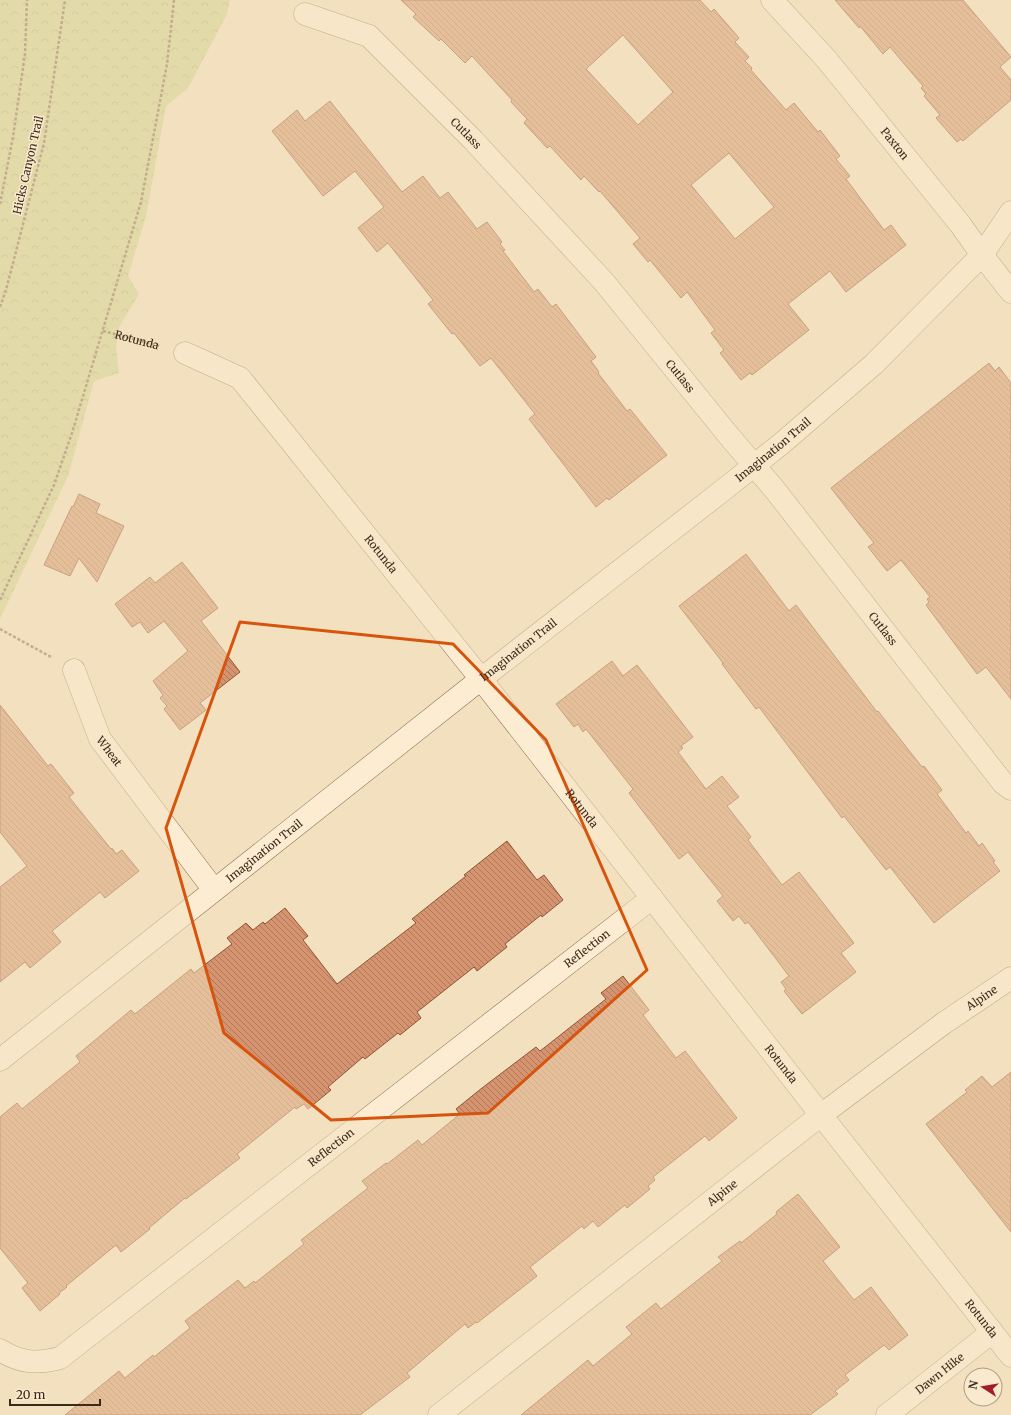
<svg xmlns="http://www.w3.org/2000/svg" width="1011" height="1415" font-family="Merriweather,serif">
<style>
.forest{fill:url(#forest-crowns)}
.building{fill:url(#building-back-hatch);stroke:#8f5538;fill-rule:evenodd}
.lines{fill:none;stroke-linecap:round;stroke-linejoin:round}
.street-casing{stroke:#8d6f55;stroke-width:23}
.secondary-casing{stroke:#6f5038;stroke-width:23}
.path{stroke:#8d6f55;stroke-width:2.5;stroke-dasharray:3 2;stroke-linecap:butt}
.street{stroke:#fcedd2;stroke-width:22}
.secondary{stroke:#fcedd2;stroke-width:22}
.marked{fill:none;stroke:#d7540e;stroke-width:3;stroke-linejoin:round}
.labels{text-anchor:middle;stroke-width:3;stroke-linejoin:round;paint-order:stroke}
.street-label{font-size:11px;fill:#3b291b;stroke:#f9eace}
</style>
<defs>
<pattern id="forest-crowns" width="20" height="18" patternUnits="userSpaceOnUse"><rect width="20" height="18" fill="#ced291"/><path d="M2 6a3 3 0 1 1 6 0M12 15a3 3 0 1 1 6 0" fill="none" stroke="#b2b47c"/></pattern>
<pattern id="building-back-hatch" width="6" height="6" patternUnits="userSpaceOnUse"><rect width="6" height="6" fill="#d5946f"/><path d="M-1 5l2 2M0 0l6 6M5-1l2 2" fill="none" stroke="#ae795a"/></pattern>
</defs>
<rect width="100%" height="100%" fill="#f3e0be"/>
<!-- forest -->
<path class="forest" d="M0,0H230L227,14L188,88L166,106L146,216L128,276L139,294L119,327L116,347L119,373L94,381L68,476L0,619Z"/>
<!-- building -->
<g class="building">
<path d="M401,0H700L711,12L714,9L739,38L735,42L749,57L745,61L752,68L751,70L786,110L794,103L818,132L820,130L840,156L836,159L850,176L846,179L852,187L884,230L891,225L906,245L846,292L830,271L788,304L809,330L752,375L750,373L741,380L720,353L724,350L711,333L715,330L687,292L681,298L650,260L648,262L633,244L640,238L600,191L599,192L584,176L581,180L550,146L547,148L524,123L527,119L511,102L512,100L472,56L465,63L441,39L439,41L413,17L416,14ZM623,35L673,92L638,125L586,69ZM729,153L774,207L735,239L691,185Z"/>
<path d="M835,0H963L1011,57L1000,67L1011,80V100L963,141L961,139L957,142L936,118L940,115L924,96L926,94L921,88L923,86L890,47L883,54L860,26L859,28Z"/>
<path d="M330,101L402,192L423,176L440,198L448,192L477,229L487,222L502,242L500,244L505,250L503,251L534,292L538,289L552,307L556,304L596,357L591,361L599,372L598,373L627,411L630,409L667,455L609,500L607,498L596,507L529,419L535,414L491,358L480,366L454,333L452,334L428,304L433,300L388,243L377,252L358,228L384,207L355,171L323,196L272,131L297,110L305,121Z"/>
<path d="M989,363L995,371L999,367L1011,383V699L986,667L977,674L926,605L929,602L927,599L930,597L901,560L887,571L868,547L874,543L831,488Z"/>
<path d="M79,494L100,504L96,513L124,526L97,582L79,558L70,576L44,565L72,506L73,507Z"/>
<path d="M746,554L789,611L796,605L877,712L878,711L922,767L924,766L942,790L937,794L966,833L968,831L979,846L982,843L995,861L993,862L1000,871L934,923L890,867L886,870L844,816L842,818L759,707L756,709L722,664L723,663L679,606Z"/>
<path d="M182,562L218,608L201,621L240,672L200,703L206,710L180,730L164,709L167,706L160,698L163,695L153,681L188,651L164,621L148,633L140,622L132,627L115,604L150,577L155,583Z"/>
<path d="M612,661L623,676L637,665L693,737L681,746L683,748L678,752L706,789L722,776L739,797L727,806L751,837L748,840L782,885L799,872L854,943L841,953L856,972L802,1014L784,991L786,989L781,982L789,976L748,922L745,924L739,916L733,921L717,901L723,896L688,852L679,859L629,793L633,789L586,729L583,732L578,724L574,727L556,704Z"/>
<path d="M0,705L48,766L51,764L74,793L69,797L111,849L112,848L116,854L122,850L139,871L105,898L100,892L52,931L61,942L30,968L25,962L0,982V887L27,866L0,832Z"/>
<path d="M507,841L537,880L544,875L563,900L542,917L541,915L505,944L507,947L477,971L474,967L417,1012L421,1018L400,1035L398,1033L365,1059L363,1057L328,1087L331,1090L308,1109L304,1104L296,1109L295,1107L237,1154L240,1158L186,1199L185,1198L149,1228L150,1229L121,1252L116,1245L66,1286L67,1287L59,1293L60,1294L40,1311L22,1288L28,1283L0,1248V1117L17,1103L22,1109L80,1062L76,1056L131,1010L135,1014L191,969L194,973L232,944L227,938L246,923L253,930L263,922L265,924L285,908L308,936L303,940L337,984L416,923L412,919L466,876L464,875Z"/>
<path d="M623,976L649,1010L643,1015L676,1058L685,1051L737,1118L709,1141L705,1136L653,1177L655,1180L648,1186L650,1189L627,1208L625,1205L598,1227L593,1221L584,1229L582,1226L530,1267L537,1276L477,1323L476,1322L468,1328L465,1324L407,1373L410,1377L360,1415H65L119,1371L125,1378L153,1355L154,1357L190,1328L185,1321L238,1280L245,1288L254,1281L255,1283L304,1244L301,1240L368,1188L362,1181L386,1163L387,1164L418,1140L422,1145L460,1114L456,1109L482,1088L536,1047L540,1051L549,1044L606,999L601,993Z"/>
<path d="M1011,1072V1232L926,1124L967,1092L965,1090L982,1076L992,1087Z"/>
<path d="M798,1194L840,1247L823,1261L854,1300L871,1287L908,1335L889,1350L884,1345L845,1375L849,1380L835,1391L838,1394L810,1415H521L588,1360L593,1366L632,1334L626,1327L656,1303L661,1309L722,1261L718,1257L740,1241L741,1243L777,1214L776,1212Z"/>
</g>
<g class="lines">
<defs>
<g id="street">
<path id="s2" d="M772,0L827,60L960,224L982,255L1011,292"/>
<path id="s3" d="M305,14L369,36L473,140L604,282L729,436L775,490L1003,783L1011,789"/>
<path id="s4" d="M185,353L240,378L481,679L821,1115L1011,1356"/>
<path id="s5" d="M74,670L100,739L214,890"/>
<path id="s6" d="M0,1060L481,679L722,491L781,444L874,364L982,255L1011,212"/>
<path id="s7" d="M0,1350C20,1363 37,1364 60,1358L652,898"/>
<path id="s8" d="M439,1415L821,1115"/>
<path id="s9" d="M887,1415L992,1332"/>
</g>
<g id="secondary">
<path id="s10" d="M821,1115L944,1023L1011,978"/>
</g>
</defs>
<!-- street casing -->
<use href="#street" class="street-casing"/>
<!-- secondary casing -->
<use href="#secondary" class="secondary-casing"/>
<!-- path -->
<g class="path">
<path d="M0,204L13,137L25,54L27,0"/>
<path d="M0,307L6,290L44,143L65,0"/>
<path id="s1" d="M103,331L160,346"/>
<path d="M0,600L54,485L72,433L141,202L167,64L174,0"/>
<path d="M0,629L51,657"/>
</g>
<!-- street -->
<use href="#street" class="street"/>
<!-- secondary -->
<use href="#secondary" class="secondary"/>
</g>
<!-- marked area -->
<path d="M0 0H1011V1415H0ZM240,622L453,644L546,740L647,970L488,1113L331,1120L224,1033L166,828Z" fill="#f3e0be" fill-opacity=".55" fill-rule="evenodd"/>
<path class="marked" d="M240,622L453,644L546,740L647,970L488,1113L331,1120L224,1033L166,828Z"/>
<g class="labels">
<!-- street labels -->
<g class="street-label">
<text dy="4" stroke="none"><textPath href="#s3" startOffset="205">Cutlass</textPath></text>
<text dy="4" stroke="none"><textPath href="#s2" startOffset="189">Paxton</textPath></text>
<text transform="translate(28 165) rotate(-77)" y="4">Hicks Canyon Trail</text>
<text dy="4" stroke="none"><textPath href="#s1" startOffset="35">Rotunda</textPath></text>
<text dy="4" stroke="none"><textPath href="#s3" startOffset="529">Cutlass</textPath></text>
<text dy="4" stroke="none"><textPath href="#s6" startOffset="985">Imagination Trail</textPath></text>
<text dy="4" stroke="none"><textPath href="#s4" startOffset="286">Rotunda</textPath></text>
<text dy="4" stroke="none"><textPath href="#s3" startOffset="853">Cutlass</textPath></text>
<text dy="4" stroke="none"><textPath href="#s6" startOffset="661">Imagination Trail</textPath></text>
<text dy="4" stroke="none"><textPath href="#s5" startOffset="89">Wheat</textPath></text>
<text dy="4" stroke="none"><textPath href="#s4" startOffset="610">Rotunda</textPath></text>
<text dy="4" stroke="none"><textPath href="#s6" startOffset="337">Imagination Trail</textPath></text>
<text dy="4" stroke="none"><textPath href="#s7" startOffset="730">Reflection</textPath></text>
<text dy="4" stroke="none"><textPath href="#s10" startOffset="199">Alpine</textPath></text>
<text dy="4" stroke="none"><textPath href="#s4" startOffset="934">Rotunda</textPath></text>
<text dy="4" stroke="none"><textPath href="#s7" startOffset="406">Reflection</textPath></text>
<text dy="4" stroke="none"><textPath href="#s8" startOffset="360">Alpine</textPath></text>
<text dy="4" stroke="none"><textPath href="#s4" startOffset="1258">Rotunda</textPath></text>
<text dy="4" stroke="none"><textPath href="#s9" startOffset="67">Dawn Hike</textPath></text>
</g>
</g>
<!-- north arrow -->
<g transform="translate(983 1387) rotate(282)"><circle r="19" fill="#f9eace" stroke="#ad9d86"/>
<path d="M0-3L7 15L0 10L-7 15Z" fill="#a31e26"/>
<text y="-6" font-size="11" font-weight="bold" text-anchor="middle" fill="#3b291b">N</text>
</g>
<!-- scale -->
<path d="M10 1399v6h90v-6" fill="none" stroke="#3b291b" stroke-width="2"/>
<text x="16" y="1399" font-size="12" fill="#3b291b" stroke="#f9eace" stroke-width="3" paint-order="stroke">20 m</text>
</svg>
